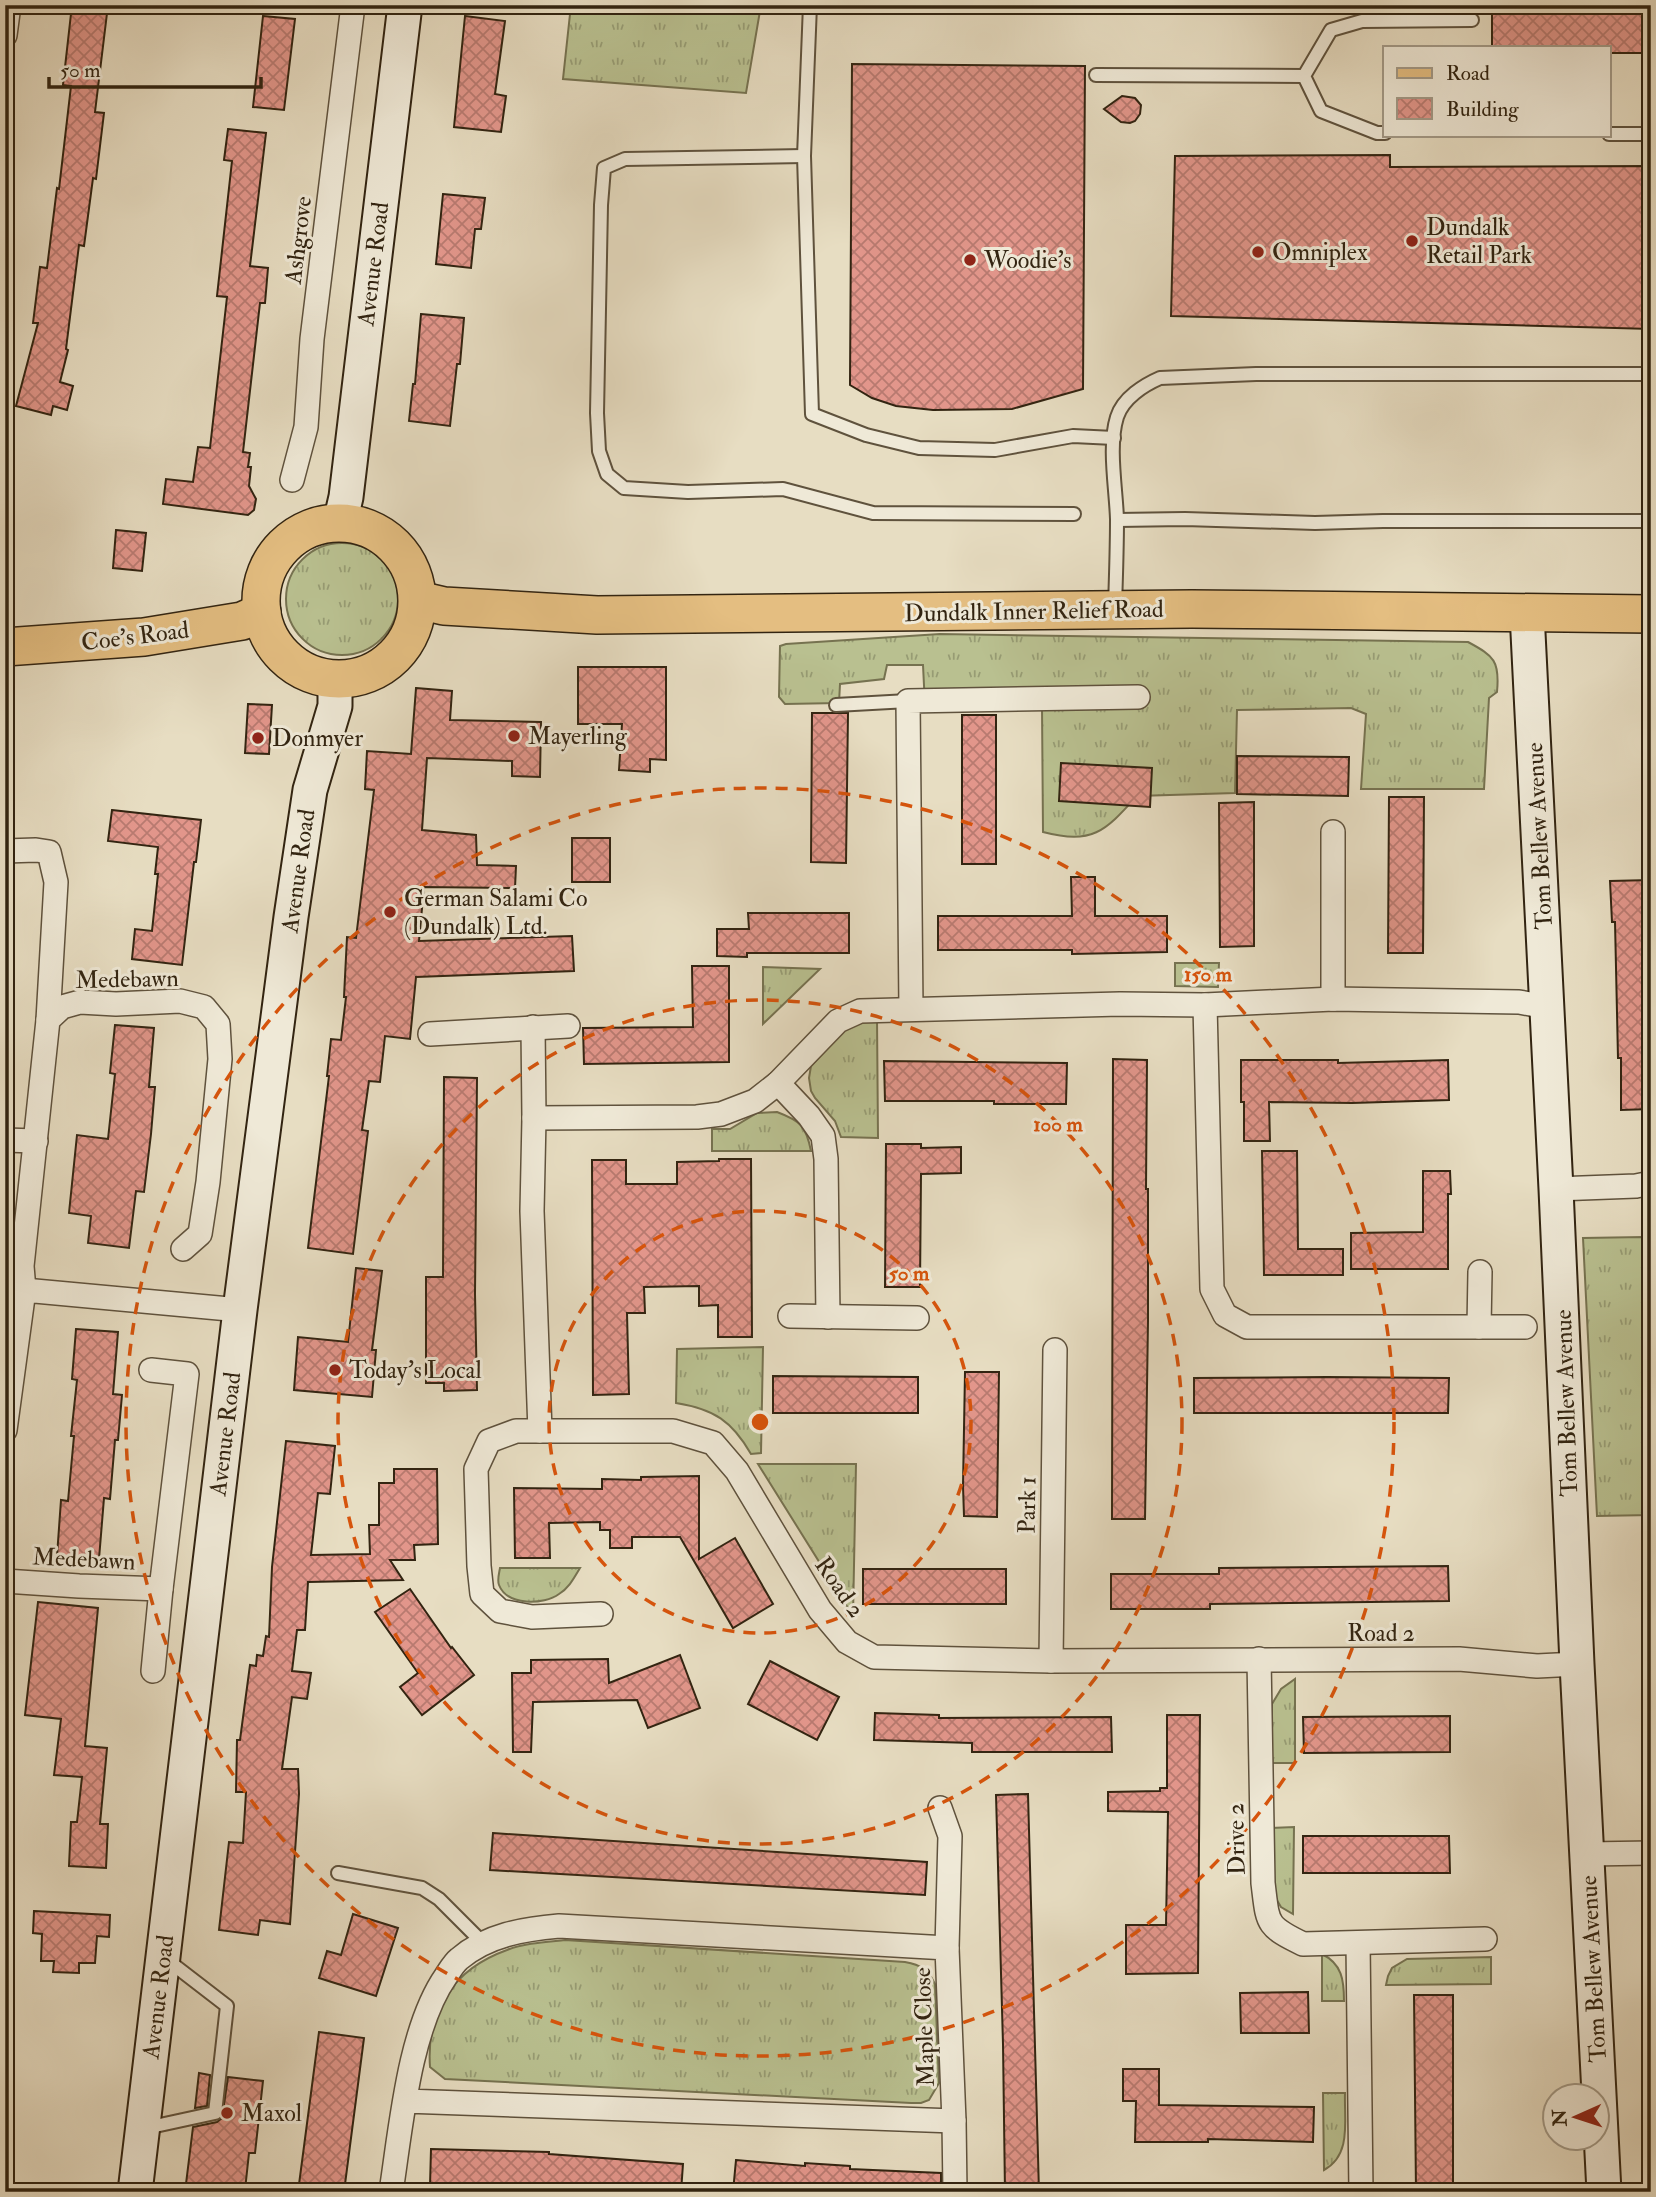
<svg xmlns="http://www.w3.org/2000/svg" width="1656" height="2197" font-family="'IM FELL Double Pica',serif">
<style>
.grass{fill:url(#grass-tufts);stroke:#767250;stroke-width:2}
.building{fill:url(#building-cross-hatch);stroke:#322411;stroke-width:2}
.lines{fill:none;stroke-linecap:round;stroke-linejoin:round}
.lane-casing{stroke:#5f523d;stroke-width:16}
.street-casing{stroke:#5f523d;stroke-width:26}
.secondary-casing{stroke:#322411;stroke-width:37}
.primary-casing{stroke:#322411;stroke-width:40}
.lane{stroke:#efe9d7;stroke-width:12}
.street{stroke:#efe9d7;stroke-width:23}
.secondary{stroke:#efe9d7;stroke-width:33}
.primary{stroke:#e4be81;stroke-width:37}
.ring{fill:none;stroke:#d6540c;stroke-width:3.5;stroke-dasharray:12 9}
.poi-dot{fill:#8f2418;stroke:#efe9d7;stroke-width:2.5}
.labels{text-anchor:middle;stroke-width:6;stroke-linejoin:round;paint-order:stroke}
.poi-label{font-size:24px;fill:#322411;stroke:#efe9d7;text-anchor:start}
.street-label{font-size:24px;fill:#322411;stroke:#efe9d7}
.centre{fill:#d6540c;stroke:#efe9d7;stroke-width:3.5}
.ring-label{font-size:21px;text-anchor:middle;font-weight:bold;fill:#d6540c;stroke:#efe9d7;stroke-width:6;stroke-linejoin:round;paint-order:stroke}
</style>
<defs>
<pattern id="grass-tufts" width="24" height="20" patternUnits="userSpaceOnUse" patternTransform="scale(1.75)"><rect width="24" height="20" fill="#b9c090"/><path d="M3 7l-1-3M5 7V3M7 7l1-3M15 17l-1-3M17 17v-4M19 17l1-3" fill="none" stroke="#979c74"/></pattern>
<pattern id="building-cross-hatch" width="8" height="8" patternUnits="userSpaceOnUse" patternTransform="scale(1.75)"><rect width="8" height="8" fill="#e2968b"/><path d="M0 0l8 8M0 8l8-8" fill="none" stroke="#b87a70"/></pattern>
</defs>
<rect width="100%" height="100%" fill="#e7ddc2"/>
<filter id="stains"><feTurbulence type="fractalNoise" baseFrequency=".00286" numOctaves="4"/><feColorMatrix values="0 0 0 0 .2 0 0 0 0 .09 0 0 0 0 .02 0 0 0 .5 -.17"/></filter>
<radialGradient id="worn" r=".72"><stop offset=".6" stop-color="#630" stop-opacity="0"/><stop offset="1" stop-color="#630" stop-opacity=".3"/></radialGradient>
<!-- grass -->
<g class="grass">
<path d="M571,5H761L746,93L563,79Z"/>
<circle cx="342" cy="599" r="56"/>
<path d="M940,634L1468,642C1494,656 1500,661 1497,692L1489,698L1484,789H1361L1366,714L1351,708L1237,710L1235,793L1137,796C1105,831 1093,845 1043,832L1042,707L925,706L923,665H887L884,679L840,684L839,703L785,704L779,697L780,646L786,644Z"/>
<path d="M1175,963H1219L1218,987L1175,986Z"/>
<path d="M763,967L820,969L763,1024Z"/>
<path d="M877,1018L878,1138L841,1137L835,1121L815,1098L811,1091L809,1078L811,1066L845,1029L861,1019Z"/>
<path d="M777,1112C801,1121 806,1126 811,1151H712V1129H730L757,1113Z"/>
<path d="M1643,1237L1646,1314L1651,1319V1515L1597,1516L1583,1238Z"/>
<path d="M763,1347L761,1453L751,1454C732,1421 714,1409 676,1403L677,1349Z"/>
<path d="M758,1464H856L853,1616Z"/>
<path d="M500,1568H580C574,1578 569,1588 559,1594C544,1605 507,1606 499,1585C497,1580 499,1574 500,1568Z"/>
<path d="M1295,1679V1763H1270L1272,1704L1281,1689Z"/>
<path d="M1294,1827L1293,1914L1281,1907L1275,1897L1271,1828Z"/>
<path d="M565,1940L905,1962C921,1965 928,1969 935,1984L939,2083L929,2100L921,2103H911L445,2079L430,2067C426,2010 454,1969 507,1950C525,1943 546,1942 565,1940Z"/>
<path d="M1322,1954C1342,1964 1344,1980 1344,2001H1322Z"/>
<path d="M1491,1957V1984L1386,1985L1388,1976L1392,1968L1407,1959Z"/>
<path d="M1323,2093H1345C1344,2120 1352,2155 1324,2170Z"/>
</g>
<!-- building -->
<g class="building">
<path d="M72,5H108L95,112L104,113L96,179L93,178L84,246L79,245L66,349L68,350L60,382L73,386L67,410L53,406L51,415L16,406L38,323H33L40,267L47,268L57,188L59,189L71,86L63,85Z"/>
<path d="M1492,5H1651V53H1609V47H1492Z"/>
<path d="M263,16L295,19L284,110L253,107Z"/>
<path d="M465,16L505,21L495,94L506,96L501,132L454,127Z"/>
<path d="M852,64L1085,66L1083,389L1012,409L933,410L896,406L872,398L850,385Z"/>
<path d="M1122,96L1135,98L1141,105L1140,114L1135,121L1130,123L1121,122L1104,109Z"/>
<path d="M228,129L266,133L250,266L268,268L265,303H260L243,452L250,453L248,467H251L249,486L256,499L254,510L248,515L163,504L166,479L193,482L198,447L210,448L227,297L217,296L232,161L224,160Z"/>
<path d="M1390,155V167L1651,166V329L1171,316L1175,156Z"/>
<path d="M443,194L485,198L481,229H475L471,268L436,264Z"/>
<path d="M421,314L464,318L460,364H457L450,426L409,421L413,384H415Z"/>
<path d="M116,530L146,533L142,571L113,568Z"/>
<path d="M578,667H666V760L650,759V772L619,770L622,724H578Z"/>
<path d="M416,688L452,691L450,720L541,722L540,777L512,776V761L427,758L422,830L476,835L477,865L516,866L515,888L424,887L419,941L572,936L574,971L416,977L410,1039L385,1036L380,1082L369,1081L362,1130L368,1131L353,1254L308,1248L329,1076H327L331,1039L341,1040L346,997H344L347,937L356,938L374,790L365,789L367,751L411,754Z"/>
<path d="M248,704L272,705L269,754L245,753Z"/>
<path d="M812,713H848L846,863L811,862Z"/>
<rect x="962" y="715" width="34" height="149"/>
<path d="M1237,756L1349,757L1348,796L1237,794Z"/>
<path d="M1061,763L1152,768L1150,807L1059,801Z"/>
<path d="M1389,797H1424L1423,953H1388Z"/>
<path d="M1254,802V946L1220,947L1219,803Z"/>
<path d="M112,810L201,820L196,862H194L182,965L132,959L135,929L152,931L158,874H155L158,847L108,841Z"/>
<rect x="572" y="838" width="38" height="44"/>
<path d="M1071,877H1095V916H1167V952L1072,954V950H938V916H1072Z"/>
<path d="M1651,880V1109L1621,1110V1058H1618L1615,922H1612L1610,881Z"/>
<path d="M748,913H849V953H747V957L717,956V929H749Z"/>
<path d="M692,966H729V1062L584,1064L583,1028L693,1027Z"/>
<path d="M115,1025L154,1028L149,1087H155L151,1134L144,1192L136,1191L129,1248L88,1243L91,1216L69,1213L77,1135L108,1139L115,1074L110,1073Z"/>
<path d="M1113,1059L1147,1060L1146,1189H1148V1321L1145,1519H1112Z"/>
<path d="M1241,1060H1338V1063L1448,1060L1449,1100L1352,1103L1269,1102L1270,1141H1244V1102H1241Z"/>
<path d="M884,1061L1067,1063L1066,1104H994V1101H885Z"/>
<path d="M444,1077L477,1078L475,1294L477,1390L444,1391V1383H426V1277H443Z"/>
<path d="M886,1144H921V1148L961,1147V1173L921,1174L920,1287H885Z"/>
<path d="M1262,1151H1297L1298,1249H1343V1275H1264Z"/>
<path d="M719,1159H751L752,1337H718V1305L699,1306V1286L644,1287L645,1313H627L629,1394L593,1395L592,1160H626V1184H677V1162L719,1161Z"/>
<path d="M1423,1171H1450L1451,1194H1448V1269H1351V1233L1423,1232Z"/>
<path d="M356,1268L382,1271L372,1350H376L372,1397L294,1390L298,1337L348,1342Z"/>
<path d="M76,1329L118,1332L113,1394L122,1395L118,1440H115L110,1499L104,1498L99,1559L57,1556L61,1500L68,1501L74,1436H71L77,1380L72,1379Z"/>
<path d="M965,1372H999L997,1517L964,1516L963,1486Z"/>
<path d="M773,1376L918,1377V1413H773Z"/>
<path d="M1327,1377L1449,1378L1448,1413H1194V1378Z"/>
<path d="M286,1441L335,1446L330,1494L318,1493L311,1555L370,1554L369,1525H379V1483H394V1469H437L438,1544L414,1545L415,1560H390L403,1580L308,1582L305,1630H297L292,1671L311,1673L307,1699L292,1697L282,1769H298L299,1794L290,1924L260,1920L258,1935L219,1930L229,1842L243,1843L246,1792H236L237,1740H240L250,1665L256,1666L257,1655L263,1656L266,1636L269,1637L272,1567Z"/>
<path d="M699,1476V1559L735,1538L773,1604L733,1628L680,1537H632V1548H610V1530H600V1522L549,1523L550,1558H515L514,1488L602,1489V1479L641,1480V1477Z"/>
<path d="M1448,1566L1449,1601L1210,1604V1609H1111V1574H1219V1568Z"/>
<rect x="863" y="1569" width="143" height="35"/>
<path d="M410,1589L451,1648L452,1647L474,1675L422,1715L400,1687L418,1673L375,1612Z"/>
<path d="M38,1602L98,1608L85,1746L107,1748L100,1824H108L106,1868L69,1866L71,1822H77L82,1777L54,1775L61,1719L25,1715Z"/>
<path d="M680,1655L700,1708L648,1728L637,1700L533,1702L531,1752H513L512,1673H531V1660L608,1659L609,1683Z"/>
<path d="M770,1661L839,1697L817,1740L748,1704Z"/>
<path d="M875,1713L939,1715V1718L1111,1717L1112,1752H972V1743L874,1740Z"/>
<path d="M1167,1715H1200L1198,1973L1126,1974V1925H1166L1168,1812L1108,1811V1792L1160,1791V1788H1167Z"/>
<path d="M1450,1716V1752L1304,1753L1303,1717Z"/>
<path d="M1028,1794L1039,2192H1005L1003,2044L996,1795Z"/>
<path d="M493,1833L927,1862L925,1895L490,1870Z"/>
<path d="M1303,1836H1449L1450,1873H1303Z"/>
<path d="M34,1911L110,1915L109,1937L97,1936L95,1963H79V1973L53,1972L54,1961H41L42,1934L33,1933Z"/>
<path d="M353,1914L398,1928L376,1996L319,1978L327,1951L341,1955Z"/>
<path d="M1308,1992L1309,2033H1241L1240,1993Z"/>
<path d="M1414,1995H1453V2192H1416Z"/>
<path d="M319,2032L364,2038L344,2192H298Z"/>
<path d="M1123,2069H1159V2105L1314,2107L1313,2142L1208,2139V2142H1135L1136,2101H1123Z"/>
<path d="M199,2073L210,2075L207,2106L195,2108Z"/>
<path d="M228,2077L263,2081L255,2153H249L245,2190L214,2186L213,2192H185L193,2127L217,2122L222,2118Z"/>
<path d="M431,2149L549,2152V2154L683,2164L681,2192H567V2189L430,2186Z"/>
<path d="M736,2160L805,2166V2163L850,2166V2169L941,2173V2192H733Z"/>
</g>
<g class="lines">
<defs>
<g id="lane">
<path d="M810,5L804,156L812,414L866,435L919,448L995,450L1073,436L1114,438"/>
<path d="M1096,75L1304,76"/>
<path d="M1385,133H1377L1321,111L1304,76L1331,30L1362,21L1472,20"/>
<path d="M1609,134H1651"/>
<path d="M804,156L625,159L604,168L601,205L597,413L599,451L607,474L624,488L688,492L783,489L873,513L1074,514"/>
<path d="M1117,520L1185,519L1315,523L1383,521H1651"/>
<path d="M1115,606C1116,577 1117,548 1117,519C1116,488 1108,446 1117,417C1123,398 1144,385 1160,378L1256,374H1651"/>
<path d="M836,705L908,701"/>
<path d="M338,1873L422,1888L439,1899L483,1943"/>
<path d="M146,2128L215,2113L227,2006L166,1959"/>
</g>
<g id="street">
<path d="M5,35L9,5"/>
<path d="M292,480L306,427L312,339L353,5"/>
<path d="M5,851L36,850L49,852L56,882L48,1020"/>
<path d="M1333,999V832"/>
<path d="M1205,1005L1212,1289L1225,1315L1247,1327H1525"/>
<path d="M911,1009L908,701L1138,697"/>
<path d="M533,1027L534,1118L532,1211L540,1431"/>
<path d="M430,1034L568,1026"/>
<path d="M778,1083L809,1116L823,1136L826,1159L828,1317"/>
<path d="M534,1118L697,1117L721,1114L755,1101L778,1083L838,1021L860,1011L1120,1004L1205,1005L1333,999L1519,1002L1547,1007"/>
<path d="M5,1140L36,1141"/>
<path d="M1556,1189L1636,1186L1651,1183"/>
<path d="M24,1290L22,1266L48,1020L62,1007L80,1002L116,1004L180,1001L204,1007L218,1024L220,1059L208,1182L200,1234L183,1249"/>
<path d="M790,1316L917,1318"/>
<path d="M1479,1327L1480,1272"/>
<path d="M5,1430L24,1290L240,1310"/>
<path d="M5,1581L79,1586L161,1589L187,1374L151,1370"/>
<path d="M601,1614L532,1617L500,1611L482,1594L479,1566L476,1469L489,1441L516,1431H673L713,1443L737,1471L820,1610L847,1642L874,1657L1051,1661L1459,1659L1537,1666L1577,1664"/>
<path d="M1259,1659L1263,1883C1268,1923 1265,1926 1303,1944L1485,1939"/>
<path d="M1051,1661L1055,1350"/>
<path d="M153,1671L161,1589"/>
<path d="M940,1808L950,1836L947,1948"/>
<path d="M1588,1854L1651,1853"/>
<path d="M1358,1943L1361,2192"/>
<path d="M954,2121L955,2192"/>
<path d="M391,2192C401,2127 409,2029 446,1976C450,1970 454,1963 459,1959C487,1935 524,1929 559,1926L947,1948L954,2121L405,2101"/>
</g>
<g id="secondary">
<path d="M340,523L346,497L405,5"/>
<path d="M1527,613L1556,1189L1577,1664L1604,2192"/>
<path d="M135,2192L240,1310L291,917L310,790L335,706V679"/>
</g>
<g id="primary">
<circle cx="339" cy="601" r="78"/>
<path d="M418,600L444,606L597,615L1192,609L1651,614"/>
<path d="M5,647L144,637L242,621L262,612"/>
</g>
</defs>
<!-- lane casing -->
<use href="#lane" class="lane-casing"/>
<!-- street casing -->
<use href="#street" class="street-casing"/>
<!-- secondary casing -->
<use href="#secondary" class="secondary-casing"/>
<!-- primary casing -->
<use href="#primary" class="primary-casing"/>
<!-- lane -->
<use href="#lane" class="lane"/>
<!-- street -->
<use href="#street" class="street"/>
<!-- secondary -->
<use href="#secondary" class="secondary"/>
<!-- primary -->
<use href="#primary" class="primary"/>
</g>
<!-- distance rings -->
<g class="ring">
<circle cx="760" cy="1422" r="211"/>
<circle cx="760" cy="1422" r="422"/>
<circle cx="760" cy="1422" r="634"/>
</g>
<!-- markers -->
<g class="poi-dot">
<circle cx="1412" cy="241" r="7"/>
<circle cx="1258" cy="252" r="7"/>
<circle cx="970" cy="260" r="7"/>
<circle cx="514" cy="736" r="7"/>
<circle cx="258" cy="738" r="7"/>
<circle cx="390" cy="912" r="7"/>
<circle cx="335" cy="1370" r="7"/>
<circle cx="227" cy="2113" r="7"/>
</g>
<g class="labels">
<!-- poi labels -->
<g class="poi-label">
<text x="1426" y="235">Dundalk<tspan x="1426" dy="28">Retail Park</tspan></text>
<text x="1272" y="260">Omniplex</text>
<text x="984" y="268">Woodie's</text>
<text x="528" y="744">Mayerling</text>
<text x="272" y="746">Donmyer</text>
<text x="404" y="906">German Salami Co<tspan x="404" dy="28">(Dundalk) Ltd.</tspan></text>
<text x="349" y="1378">Today's Local</text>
<text x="241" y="2121">Maxol</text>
</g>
<!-- street labels -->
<g class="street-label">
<text transform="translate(298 240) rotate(-83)" y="8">Ashgrove</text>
<text transform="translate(373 264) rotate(-83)" y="8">Avenue Road</text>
<text transform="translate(1034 611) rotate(-1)" y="8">Dundalk Inner Relief Road</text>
<text transform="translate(135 636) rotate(-7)" y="8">Coe's Road</text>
<text transform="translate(1539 836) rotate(-93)" y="8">Tom Bellew Avenue</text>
<text transform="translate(298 871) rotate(-82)" y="8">Avenue Road</text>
<text transform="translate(127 979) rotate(-1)" y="8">Medebawn</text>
<text transform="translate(1566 1403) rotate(-92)" y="8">Tom Bellew Avenue</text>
<text transform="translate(225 1434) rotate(-83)" y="8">Avenue Road</text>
<text transform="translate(1027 1505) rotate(-89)" y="8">Park 1</text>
<text transform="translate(84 1559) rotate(3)" y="8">Medebawn</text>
<text transform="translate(840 1587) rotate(55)" y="8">Road 2</text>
<text x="1381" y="1641">Road 2</text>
<text transform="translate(1236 1839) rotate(-91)" y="8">Drive 2</text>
<text transform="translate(1593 1969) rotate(-93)" y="8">Tom Bellew Avenue</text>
<text transform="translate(158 1997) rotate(-83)" y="8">Avenue Road</text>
<text transform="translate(924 2027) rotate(-92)" y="8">Maple Close</text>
</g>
</g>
<circle cx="760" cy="1422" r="10" class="centre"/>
<g class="ring-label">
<text x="1208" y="981">150 m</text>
<text x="1058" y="1131">100 m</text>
<text x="909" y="1280">50 m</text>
</g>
<!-- margin -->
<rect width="1656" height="2197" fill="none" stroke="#e7ddc2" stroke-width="28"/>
<rect x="7" y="7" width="1642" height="2183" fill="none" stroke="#322411" stroke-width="3.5"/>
<rect x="14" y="14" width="1628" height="2169" fill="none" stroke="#322411" stroke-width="2"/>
<!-- legend -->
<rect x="1383" y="46" width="228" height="91" fill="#efe9d7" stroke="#a39a88" stroke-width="2"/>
<rect x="1397" y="68" width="35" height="10" fill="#e4be81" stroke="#a39a88" stroke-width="2"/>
<text x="1446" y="80" font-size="21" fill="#322411">Road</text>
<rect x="1397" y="98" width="35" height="21" fill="url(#building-cross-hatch)" stroke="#a39a88" stroke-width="2"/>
<text x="1446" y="116" font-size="21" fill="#322411">Building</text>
<!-- north arrow -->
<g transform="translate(1576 2117) rotate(267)"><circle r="33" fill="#efe9d7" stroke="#a39a88" stroke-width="2"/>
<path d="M0-5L12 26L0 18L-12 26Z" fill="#8f2418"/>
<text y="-10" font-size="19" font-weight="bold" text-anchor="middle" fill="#322411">N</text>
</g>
<!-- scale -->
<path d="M49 77v10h212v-10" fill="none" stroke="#322411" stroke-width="3.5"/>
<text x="60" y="77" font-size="21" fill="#322411" stroke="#efe9d7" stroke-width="5" paint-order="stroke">50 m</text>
<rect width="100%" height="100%" filter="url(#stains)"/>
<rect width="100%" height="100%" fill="url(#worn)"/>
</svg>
